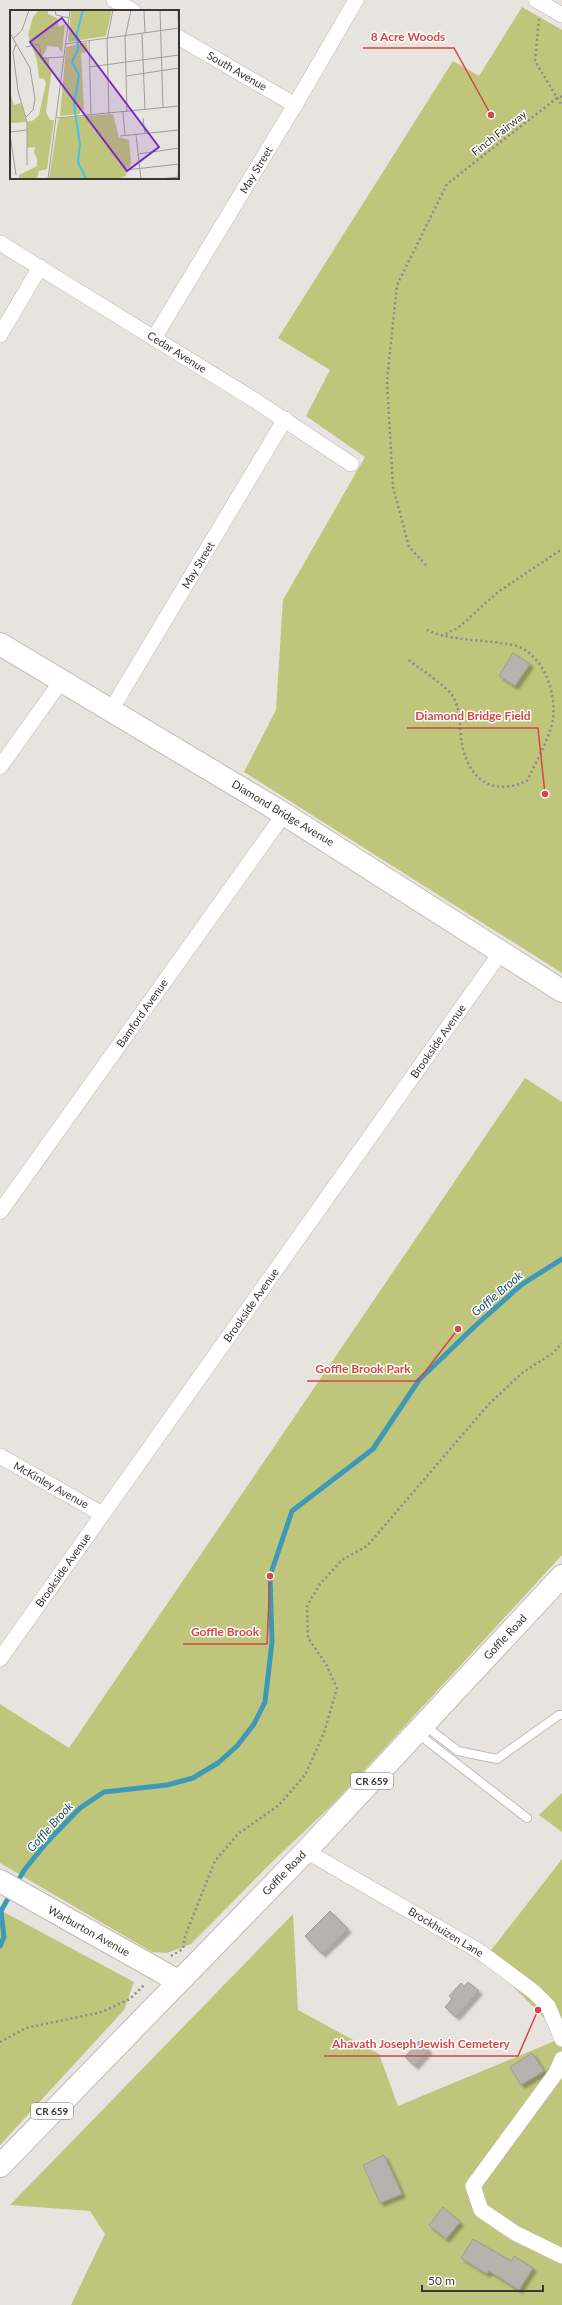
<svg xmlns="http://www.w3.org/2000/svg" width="562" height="2305" font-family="Lato,sans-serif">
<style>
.green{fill:#c0c57c}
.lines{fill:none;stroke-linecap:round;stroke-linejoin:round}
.stream{stroke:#3e99b6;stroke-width:5}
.building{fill:#b7b2ae;stroke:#a09b97;filter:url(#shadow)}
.lane-casing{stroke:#bfbcb7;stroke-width:10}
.street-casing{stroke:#bfbcb7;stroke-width:16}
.secondary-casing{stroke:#bfbcb7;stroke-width:24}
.primary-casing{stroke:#bfbcb7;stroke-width:24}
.path{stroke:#8c8a86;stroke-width:2.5;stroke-dasharray:2 3;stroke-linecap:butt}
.lane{stroke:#fff;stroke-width:8}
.street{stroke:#fff;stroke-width:15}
.secondary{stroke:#fff;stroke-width:22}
.primary{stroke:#fff;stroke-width:22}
.labels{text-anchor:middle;stroke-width:3;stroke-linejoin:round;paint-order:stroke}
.shield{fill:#fff;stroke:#747371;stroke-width:1}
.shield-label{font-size:10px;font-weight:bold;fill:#383734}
.street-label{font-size:11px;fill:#383734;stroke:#fff}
.water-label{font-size:12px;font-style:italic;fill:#1a4f61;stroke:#fff}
.inset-river{fill:none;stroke:#40c3ee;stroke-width:2}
.inset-road{fill:none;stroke:#a19e9a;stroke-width:1}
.view{fill:#7b2cbf;fill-opacity:0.15;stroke:#7b2cbf;stroke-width:2}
.inset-edge{fill:none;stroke:#383734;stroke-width:2}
.leader{fill:none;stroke:#d54644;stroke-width:1.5}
.callout-dot{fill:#d54644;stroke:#fff;stroke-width:1.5}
.callout-label{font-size:12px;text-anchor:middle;font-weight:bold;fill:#d54644;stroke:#fff;stroke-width:3;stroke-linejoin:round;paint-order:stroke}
</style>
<defs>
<filter id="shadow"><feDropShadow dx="3.5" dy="3.5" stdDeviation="1" flood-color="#0004"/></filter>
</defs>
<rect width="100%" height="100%" fill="#e7e3de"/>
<!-- green -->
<g class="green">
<path d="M522,7L562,30V973L244,772L276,710L283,600L365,457L306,416L330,370L278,338L453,61L479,76Z"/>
<path d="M525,1078L562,1102V1555L335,1802L271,1863L191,1944L167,1953L152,1952L0,1863V1704L69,1748Z"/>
<path d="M562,1793V1832L539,1815Z"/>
<path d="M562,1859V2036L485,1958Z"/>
<path d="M0,1910L134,1982L124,2010L0,2145Z"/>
<path d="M293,1914L298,2010L379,2054L398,2106L562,2038V2305H71L105,2234L90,2211L10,2205Z"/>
</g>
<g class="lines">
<!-- stream -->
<g class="stream">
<path d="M16,1884L25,1869L48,1841L80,1808L104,1792L167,1785L193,1778L218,1763L237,1746L254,1724L265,1702L272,1642L270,1576L292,1511L373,1449L419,1380L474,1327L521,1285L562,1259"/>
<path d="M0,1946L4,1937L1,1911L11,1893"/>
</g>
</g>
<!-- building -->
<g class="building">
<path d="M513,653L530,664L515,686L499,676Z"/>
<path d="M330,1911L348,1929L322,1954L305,1936Z"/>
<path d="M468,1982L479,1991L456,2017L445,2007L452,1999L449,1996L461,1983L464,1986Z"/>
<path d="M419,2041L429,2050L415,2066L405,2057Z"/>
<path d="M532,2053L544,2071L521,2085L510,2067Z"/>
<path d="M384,2155L402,2194L380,2203L363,2165Z"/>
<path d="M443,2207L460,2222L446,2239L429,2225Z"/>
<path d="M473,2239L511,2261L514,2256L533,2268L519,2290L489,2271L487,2274L461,2258Z"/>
</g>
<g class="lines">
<defs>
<g id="lane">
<path d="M424,1725L458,1751L497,1759L559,1715H562"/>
<path d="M417,1733L527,1818"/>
</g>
<g id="street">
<path d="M114,0L133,11"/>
<path d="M536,0L562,15"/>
<path d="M178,37L295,105"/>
<path d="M0,243L256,401L351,464"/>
<path d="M0,335L40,267"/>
<path d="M154,338L295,105L356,0"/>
<path d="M111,710L285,419"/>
<path d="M0,767L62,680"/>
<path d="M0,1212L284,814"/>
<path d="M0,1456L102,1514"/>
<path d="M0,1659L501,952"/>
<path d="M306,1851L479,1951L534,1992L548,2006L562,2039"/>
<path d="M562,2059L556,2073L473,2186L481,2210L515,2233L562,2256"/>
</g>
<g id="secondary">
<path d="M0,644L284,814L562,991"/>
<path d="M0,1881L178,1981"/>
</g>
<path id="primary" d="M0,2166L306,1851L562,1576"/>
</defs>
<!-- lane casing -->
<use href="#lane" class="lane-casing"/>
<!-- street casing -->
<use href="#street" class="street-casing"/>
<!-- secondary casing -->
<use href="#secondary" class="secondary-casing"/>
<!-- primary casing -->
<use href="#primary" class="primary-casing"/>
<!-- path -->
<g class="path">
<path d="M539,19L535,61L562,106"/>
<path d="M426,565L409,547L393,487L387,381L397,285L447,184L557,98L562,96"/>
<path d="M441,636L458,628L498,592L562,549"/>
<path d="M409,660C419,668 446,686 452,695C463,712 458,731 463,749C472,783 495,795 527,781C535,764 545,746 551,728C560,700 545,652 513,645C484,639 454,642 427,630"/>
<path d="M171,1956L183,1949L185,1936L215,1861L238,1834L279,1805L305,1775L324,1733L337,1688L326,1664L308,1638L307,1606L320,1584L342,1560L367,1546L488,1405L522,1373L553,1353L562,1343"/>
<path d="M0,2042L26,2028L102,2012L130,1999L145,1984"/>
</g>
<!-- lane -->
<use href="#lane" class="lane"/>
<!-- street -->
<use href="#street" class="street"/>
<!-- secondary -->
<use href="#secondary" class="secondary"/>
<!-- primary -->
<use href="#primary" class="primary"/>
</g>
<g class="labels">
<!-- shield labels -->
<g class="shield">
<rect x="351" y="1773" width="42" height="16" rx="3"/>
<rect x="31" y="2103" width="42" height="16" rx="3"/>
</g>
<g class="shield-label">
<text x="372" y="1785">CR 659</text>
<text x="52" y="2115">CR 659</text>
</g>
<!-- street labels -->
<g class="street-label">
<text transform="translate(237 71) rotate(30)" y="4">South Avenue</text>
<text transform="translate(499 133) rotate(-38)" y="4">Finch Fairway</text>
<text transform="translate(256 170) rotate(-59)" y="4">May Street</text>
<text transform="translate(177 352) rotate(32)" y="4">Cedar Avenue</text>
<text transform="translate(198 565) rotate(-59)" y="4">May Street</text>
<text transform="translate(283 813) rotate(31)" y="4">Diamond Bridge Avenue</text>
<text transform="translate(142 1013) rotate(-55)" y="4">Bamford Avenue</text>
<text transform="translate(438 1041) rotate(-55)" y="4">Brookside Avenue</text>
<text transform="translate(251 1305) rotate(-55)" y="4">Brookside Avenue</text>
<text transform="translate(51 1485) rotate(29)" y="4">McKinley Avenue</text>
<text transform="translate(63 1570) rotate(-55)" y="4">Brookside Avenue</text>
<text transform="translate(505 1637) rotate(-47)" y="4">Goffle Road</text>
<text transform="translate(284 1873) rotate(-46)" y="4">Goffle Road</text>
<text transform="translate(89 1931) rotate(29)" y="4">Warburton Avenue</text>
<text transform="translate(446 1932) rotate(31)" y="4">Brockhuizen Lane</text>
</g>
<!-- water labels -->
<g class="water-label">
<text transform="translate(497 1294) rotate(-40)" y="4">Goffle Brook</text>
<text transform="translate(50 1827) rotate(-48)" y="4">Goffle Brook</text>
</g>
</g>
<!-- overview -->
<g transform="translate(10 10)">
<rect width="169" height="169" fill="#e7e3de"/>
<path d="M29,0H38V4L47,8L49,17L55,14L52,43L48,37L38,36L32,47L39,48V58H42L36,102L40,110H44L37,159L29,161L27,169H9V165L27,156V148L24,143L25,137L17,138V112L1,113L0,82L4,95L11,93L17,112L24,110L29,105L36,73L34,69L29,68L27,51L18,25L23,7ZM61,0H102L96,26L58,32ZM77,32L78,42L71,43L74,99H70V104L50,106L56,37ZM103,104L109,127L119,130L121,153L119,158L116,159V166L107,169H39L48,111L50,108Z" fill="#c0c57c"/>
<path class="inset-river" d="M73,0L67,23L68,40L62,52L69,65L64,95L70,134L68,152L76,169"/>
<path class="inset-road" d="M45,0L46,5L59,8M134,0L135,23M150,0L153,98M168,0L169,42M0,23L20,58L25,89L23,100L16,107M132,24L135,100M3,29L12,20L19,0M79,31L81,105M6,34L3,42L8,81L17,112V155M55,34L169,18M16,37L29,34L31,46L34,48L54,47M79,57L169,45M116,66L169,58M113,102L115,126M117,102L115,28L121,0M99,104L97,30L103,0M47,108L169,96M133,108L135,124M0,122L17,120M0,124L6,165M126,125L131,169M110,126L169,120M128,144L169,138M116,160L169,154M38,169L60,0M151,169L168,167M168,169L169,140"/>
<path class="view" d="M52,8L149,137L117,161L20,32Z"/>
<rect width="169" height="169" class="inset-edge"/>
</g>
<!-- callouts -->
<path class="leader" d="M491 115L454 48H363M545 794L538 728H407M458 1329L418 1381H307M270 1576L267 1644H183M538 2010L518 2056H324"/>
<g class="callout-dot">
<circle cx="491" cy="115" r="4"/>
<circle cx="545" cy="794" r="4"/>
<circle cx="458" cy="1329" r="4"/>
<circle cx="270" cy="1576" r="4"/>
<circle cx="538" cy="2010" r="4"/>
</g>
<g class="callout-label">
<text x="408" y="41">8 Acre Woods</text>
<text x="473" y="720">Diamond Bridge Field</text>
<text x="363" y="1373">Goffle Brook Park</text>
<text x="225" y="1636">Goffle Brook</text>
<text x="421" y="2048">Ahavath Joseph Jewish Cemetery</text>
</g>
<!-- scale -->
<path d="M422 2285v6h121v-6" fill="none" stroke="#383734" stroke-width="2"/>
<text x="428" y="2285" font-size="12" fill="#383734" stroke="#ffffff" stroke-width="3" paint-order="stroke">50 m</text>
</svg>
